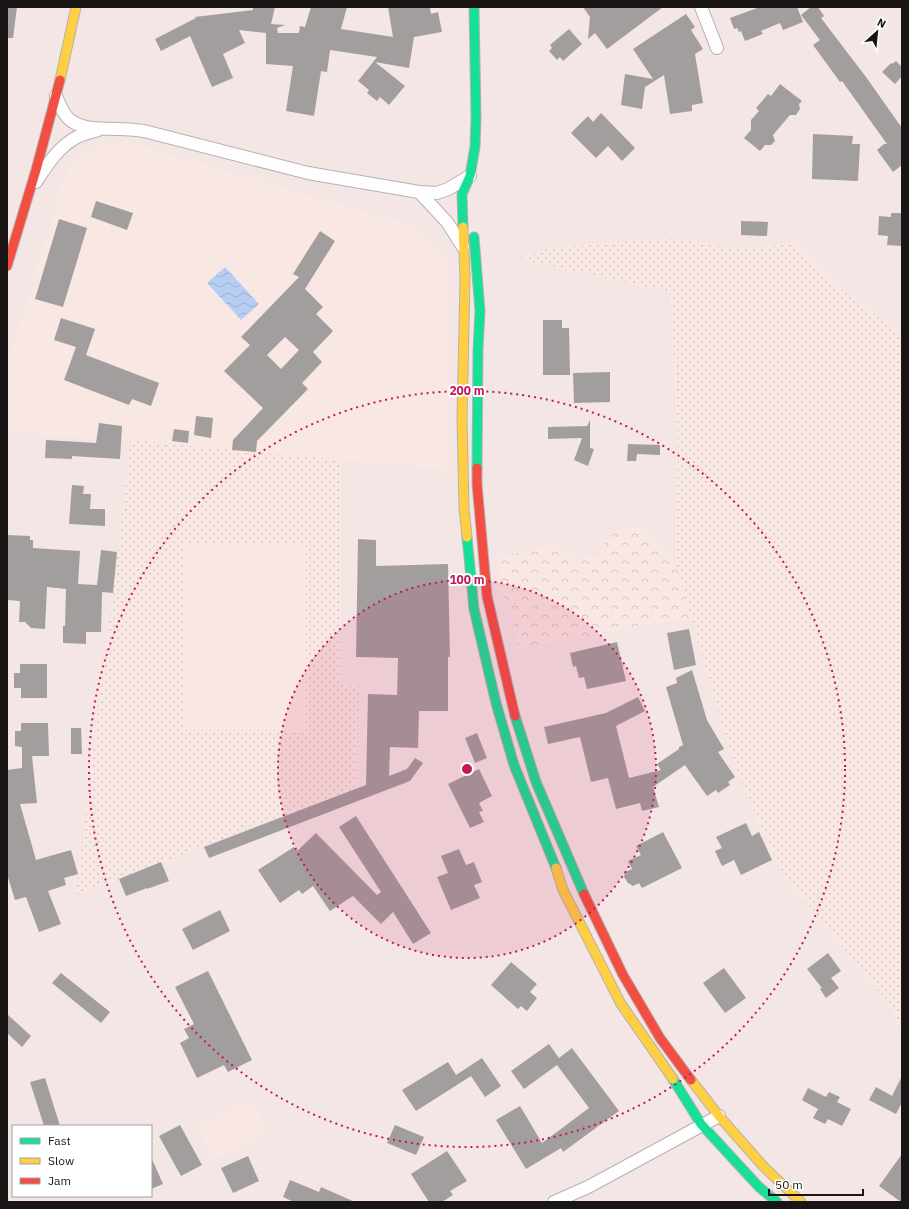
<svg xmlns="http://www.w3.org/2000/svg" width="909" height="1209" font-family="'IBM Plex Sans',sans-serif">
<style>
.built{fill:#f3e6e4;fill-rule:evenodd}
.grass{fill:url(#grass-dots)}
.forest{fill:url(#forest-crowns)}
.pitch{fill:#f9e7e4}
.water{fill:url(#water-waves)}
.building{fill:#a29e9e;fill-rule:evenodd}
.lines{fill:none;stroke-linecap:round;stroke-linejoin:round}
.street-casing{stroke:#b6b2b1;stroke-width:14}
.fast-casing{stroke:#b6b2b1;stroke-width:11}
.slow-casing{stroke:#b6b2b1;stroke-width:11}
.jam-casing{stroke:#b6b2b1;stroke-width:11}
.street{stroke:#fffefe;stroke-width:12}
.fast{stroke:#16e098;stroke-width:9}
.slow{stroke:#ffcf43;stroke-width:9}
.jam{stroke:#f24e42;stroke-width:9}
.ring{fill:none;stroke:#c2185b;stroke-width:2;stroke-dasharray:2 4}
.centre{fill:#c2185b;stroke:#fff;stroke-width:2}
.ring-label{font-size:12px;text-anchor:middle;font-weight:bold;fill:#c2185b;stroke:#fff;stroke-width:4;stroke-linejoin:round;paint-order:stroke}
</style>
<defs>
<pattern id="grass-dots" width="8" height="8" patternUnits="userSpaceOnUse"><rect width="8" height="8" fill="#f9e7e4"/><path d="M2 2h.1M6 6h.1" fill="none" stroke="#d5c5c3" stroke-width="1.8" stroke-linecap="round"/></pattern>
<pattern id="forest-crowns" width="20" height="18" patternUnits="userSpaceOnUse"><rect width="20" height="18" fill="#f9e7e4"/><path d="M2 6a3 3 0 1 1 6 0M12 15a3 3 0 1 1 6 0" fill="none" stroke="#d5c5c3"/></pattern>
<pattern id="water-waves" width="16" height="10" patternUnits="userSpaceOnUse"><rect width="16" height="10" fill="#b5cef2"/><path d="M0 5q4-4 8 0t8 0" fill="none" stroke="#9bb0cf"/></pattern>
</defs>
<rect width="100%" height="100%" fill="#fcf7f7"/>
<!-- built -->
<path class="built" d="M7,7H902V335L838,287L794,243L741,250L672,238L551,248L519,259L671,292L678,435L676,565L746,792L781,871L895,1011L898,1026L902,1030V1202H7ZM13,1126H151V1196H13Z"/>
<!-- grass -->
<g class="grass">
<path d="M672,238L741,250L794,243L838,287L902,335V1030L898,1026L895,1011L781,871L746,792L729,748L676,565L678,435L671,292L518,259L551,248Z"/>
<path d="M131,440L341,460V685L359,686L356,788L76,895Z"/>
</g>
<!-- forest -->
<path class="forest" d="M642,527L676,565L691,618L518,648L512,615L501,593L497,557L555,545L577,558L597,554L612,535L621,528Z"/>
<!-- pitch -->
<g class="pitch">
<path d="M125,142L404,223L430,239L444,255L449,268L450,470L131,440L7,433V367L62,184C77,153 92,145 125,142Z"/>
<path d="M185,543H306V731L185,730Z"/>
<path d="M251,1100L268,1133L213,1160L196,1126Z"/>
</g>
<!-- water -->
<path class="water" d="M225,267L259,304L241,320L207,283Z"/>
<!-- building -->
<g class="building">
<path d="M7,7H17L13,38H7Z"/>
<path d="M253,7H275L271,24L285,25L277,28L278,33H299L300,26L305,27L311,7H347L341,29L393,37L388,7H430L431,14L438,12L442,32L414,37L409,68L375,62L405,86L389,105L380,97L377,101L367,93L369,90L358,81L377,57L330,50L327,72L321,71L314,116L286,111L293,66L266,64V33L239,30L245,43L223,54L233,78L212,87L190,36L161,51L155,39L196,18L195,17L253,10Z"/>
<path d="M583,7H663L607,49L595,33L588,39L590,17Z"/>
<path d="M760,7H797L803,22L783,30L780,23L761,31L763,34L745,41L741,31L739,32L737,28L734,29L730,18Z"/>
<path d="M811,7H818L824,16L821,18L866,77L902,128V165L893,172L877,150L884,144H887L842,81L840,82L813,45L820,40L801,15Z"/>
<path d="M686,14L695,27L691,30L703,49L695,54L703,103L692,105V111L670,114L664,75L645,87L642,109L621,105L625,74L653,79L633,49Z"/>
<path d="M569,29L582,44L563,61L560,57L557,60L549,51L552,48L550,45Z"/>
<path d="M896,61L902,67V76L895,84L882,72L891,63L892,64Z"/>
<path d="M780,84L802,101L799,104L800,109L796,115H790L773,135L775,141L771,145H765L760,151L744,138L751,130V120L759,111L756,108L768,94L771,96Z"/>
<path d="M601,113L635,148L622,161L608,146L596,158L571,133L588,116L593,122Z"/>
<path d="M813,134L853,136L852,144H860L858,181L812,179Z"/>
<path d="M96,201L133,213L127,230L91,217Z"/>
<path d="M891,213H902V246L887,245L888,236L878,235L879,216L891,217Z"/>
<path d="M59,219L87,228L63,307L35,299Z"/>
<path d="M741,221L768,222L767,236L741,235Z"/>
<path d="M320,231L335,241L305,289L323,307L316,314L333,331L313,352L322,362L302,383L308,389L257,441L256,452L232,450L233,440L263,408L224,371L250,345L241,337L299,277L293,274ZM285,337L299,350L281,369L267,355Z"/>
<path d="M61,318L95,329L86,355L159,383L151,406L132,399L129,405L64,380L76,347L54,340Z"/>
<path d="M543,320H562V328H569L570,375H543Z"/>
<path d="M610,372V402L574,403L573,373Z"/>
<path d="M196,416L213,418L211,438L194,435Z"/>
<path d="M590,420V448L594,449L588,466L574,460L582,438L548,439V427L587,426Z"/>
<path d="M99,423L122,426L120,459L72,456V459L45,458L46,440L96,443Z"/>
<path d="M174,429L189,431L188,443L172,441Z"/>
<path d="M628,444L660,445V455L637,454L636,461H627Z"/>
<path d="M72,485L84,486L83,494H91L90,509H105V526L69,524Z"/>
<path d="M7,535L30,536V540H33V548L80,551L78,584L97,585L101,550L117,552L113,593L102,592L101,632H86V644L63,643V626H65L66,589L47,587L45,629L31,628L25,622H19L20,601L7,600Z"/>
<path d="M358,539L376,540V566L448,564L450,657H448V711H419L418,748L390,747L389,776L407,769L415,758L423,763L410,781L209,858L204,847L366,785L368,694L397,695L398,658L356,657Z"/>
<path d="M689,629L696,665L674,670L667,633Z"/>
<path d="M617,642L626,681L587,689L584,677L579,678L576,666L573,667L570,653Z"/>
<path d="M20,664H47V698H21V688H14V673H20Z"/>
<path d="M692,670L707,720L724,749L718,752L735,777L728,782L730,785L718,793L716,790L707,796L685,765L653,787L659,807L642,811L640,803L616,809L608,778L591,782L580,737L548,744L544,727L606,713L638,697L645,711L616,726L629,778L661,770L657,764L679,749V747L683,745L666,687L677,683L676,678Z"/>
<path d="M21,723H48L49,756H32L37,803L20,804L36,860L71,850L78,874L64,878L66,885L48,891L61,924L39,932L26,897L15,900L7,874V770L22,768V747L15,746V731H21Z"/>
<path d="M71,728H81L82,754H71Z"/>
<path d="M477,733L487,758L475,763L465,738Z"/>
<path d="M479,769L492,796L479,803L483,811L479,812L484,822L470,828L448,784Z"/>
<path d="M356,816L431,933L413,944L393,912L381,924L353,896L330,911L313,886L302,894L299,890L280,903L258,870L294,847L297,851L316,833L377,895L381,892L339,827Z"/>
<path d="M746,823L752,836L759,832L772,860L741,875L734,860L722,866L715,851L722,848L716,837Z"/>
<path d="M663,832L682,868L642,888L639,883L633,886L628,883L624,877L625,872L632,869L628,861L641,855L636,846Z"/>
<path d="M459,849L466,865L474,862L482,882L474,885L480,898L451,910L437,877L448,873L441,856Z"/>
<path d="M161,862L169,881L147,889V888L126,896L119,879Z"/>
<path d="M220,910L230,931L193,950L182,929Z"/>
<path d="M828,953L841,971L831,978L839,988L826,998L820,989L822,988L807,969Z"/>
<path d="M511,962L537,984L530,992L537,998L527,1011L521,1006L518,1009L491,985Z"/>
<path d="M724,968L746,998L725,1013L703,983Z"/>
<path d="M208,971L252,1060L228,1072L224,1065L197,1078L180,1043L189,1038L184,1029L194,1024L175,987Z"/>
<path d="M61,973L110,1012L101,1023L52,983Z"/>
<path d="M7,1014L31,1036L22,1047L7,1033Z"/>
<path d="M549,1044L559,1058L572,1048L619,1111L563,1152L561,1148L526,1169L496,1120L520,1106L542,1143L589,1108L557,1065L524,1089L511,1071Z"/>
<path d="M482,1058L501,1086L485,1097L471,1076L416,1111L402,1090L448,1062L456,1075Z"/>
<path d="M902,1076V1102L896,1114L869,1100L876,1087L892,1096Z"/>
<path d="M45,1078L60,1126H44L30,1082Z"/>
<path d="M808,1088L826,1097L829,1092L840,1097L837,1102L851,1109L842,1126L828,1119L825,1124L813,1118L818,1109L802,1100Z"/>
<path d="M180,1125L202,1165L181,1176L159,1136Z"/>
<path d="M395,1125L424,1137L416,1155L387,1143Z"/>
<path d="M447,1151L467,1181L450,1191L453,1195L442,1202H429L411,1174Z"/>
<path d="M902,1154V1202H901L879,1186Z"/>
<path d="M248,1156L259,1181L233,1193L221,1168Z"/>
<path d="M151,1157L163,1184L151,1189Z"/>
<path d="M290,1180L319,1192L321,1187L355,1202H294L283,1197Z"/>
</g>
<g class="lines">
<defs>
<g id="street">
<path d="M701,7L717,48"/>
<path d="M56,96C59,103 62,112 68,118C81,131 102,128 119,129C128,129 136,130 144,131L308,173L419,192L437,193L448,189L470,176"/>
<path d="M36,182C47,165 58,147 77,137C83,134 91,132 98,130"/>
<path d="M419,192L447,222L463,247"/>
<path d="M554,1202L588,1187L719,1116"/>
</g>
<g id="fast">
<path d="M463,227L462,194L470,176L475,147L476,117L474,7"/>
<path d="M474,237L480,311L478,350L477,468"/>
<path d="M467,537L474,609L496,703L514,765L556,868"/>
<path d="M515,716L536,782L584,894"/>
<path d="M673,1079L701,1124L759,1187L777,1202"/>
</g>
<g id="slow">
<path d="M60,80L76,7"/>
<path d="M463,227L465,278L462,419L464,508L467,537"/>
<path d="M556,868L563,890L621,1004L673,1079"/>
<path d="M691,1080L719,1116L763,1166L801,1202"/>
</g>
<g id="jam">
<path d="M7,266L36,170L60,80"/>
<path d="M477,468V484L487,596L515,716"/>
<path d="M584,894L623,975L660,1038L691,1080"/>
</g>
</defs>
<!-- street casing -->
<use href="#street" class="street-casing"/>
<!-- fast casing -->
<use href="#fast" class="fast-casing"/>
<!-- slow casing -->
<use href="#slow" class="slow-casing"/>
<!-- jam casing -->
<use href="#jam" class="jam-casing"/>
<!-- street -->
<use href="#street" class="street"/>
<!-- fast -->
<use href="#fast" class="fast"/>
<!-- slow -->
<use href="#slow" class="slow"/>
<!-- jam -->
<use href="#jam" class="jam"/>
</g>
<!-- distance rings -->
<circle cx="467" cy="769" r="189" fill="#c2185b" fill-opacity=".12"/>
<g class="ring">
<circle cx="467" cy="769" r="189"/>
<circle cx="467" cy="769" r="378"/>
</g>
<circle cx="467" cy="769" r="6" class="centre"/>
<g class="ring-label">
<text x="467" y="395">200 m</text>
<text x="467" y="584">100 m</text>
</g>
<!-- border -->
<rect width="909" height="1209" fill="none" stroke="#191515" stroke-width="16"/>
<!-- legend -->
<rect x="12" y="1125" width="140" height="72" fill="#ffffff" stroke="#a3a1a1"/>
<rect x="20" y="1138" width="20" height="6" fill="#16e098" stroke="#a3a1a1"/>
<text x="48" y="1145" font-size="12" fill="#191515">Fast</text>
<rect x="20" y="1158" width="20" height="6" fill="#ffcf43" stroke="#a3a1a1"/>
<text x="48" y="1165" font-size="12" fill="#191515">Slow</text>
<rect x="20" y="1178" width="20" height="6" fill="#f24e42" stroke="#a3a1a1"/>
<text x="48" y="1185" font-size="12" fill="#191515">Jam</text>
<!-- north arrow -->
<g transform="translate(877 32) rotate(27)" stroke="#ffffff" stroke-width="3" paint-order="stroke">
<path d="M0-3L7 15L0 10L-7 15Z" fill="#191515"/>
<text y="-6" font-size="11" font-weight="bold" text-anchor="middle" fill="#191515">N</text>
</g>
<!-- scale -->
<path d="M769 1189v6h94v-6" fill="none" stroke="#191515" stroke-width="2"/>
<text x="775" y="1189" font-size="12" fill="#191515" stroke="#ffffff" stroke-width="3" paint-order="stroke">50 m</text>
</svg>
